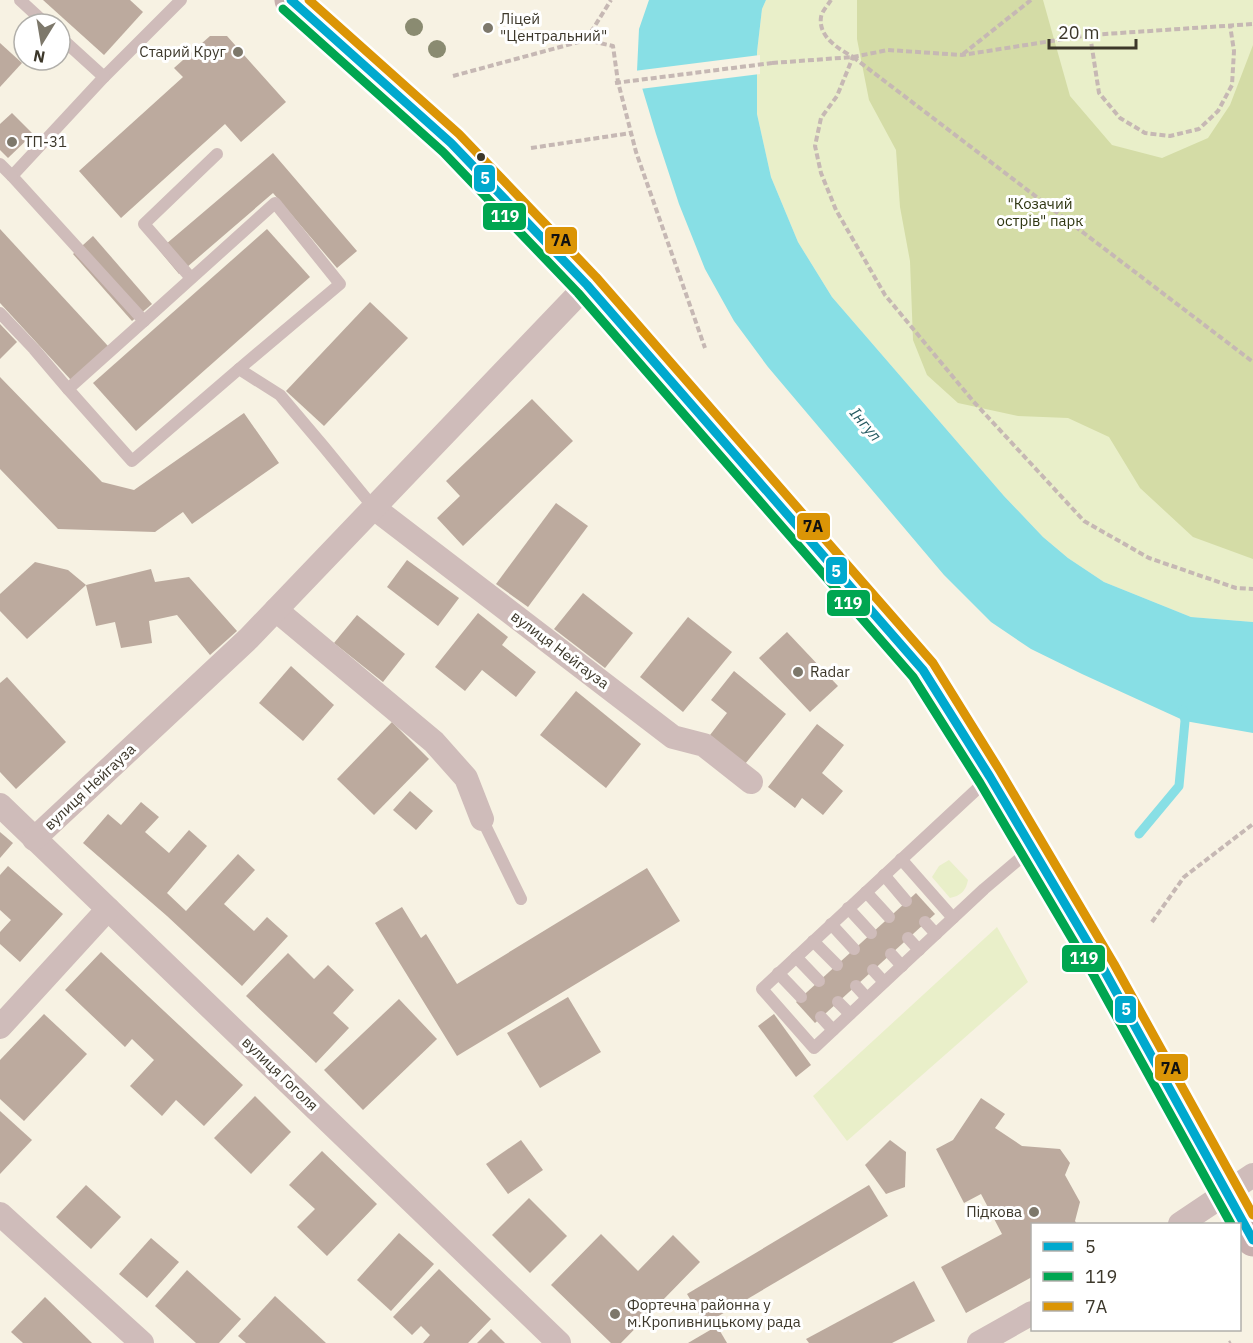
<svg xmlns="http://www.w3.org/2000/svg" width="1253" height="1343" font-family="'IBM Plex Sans',sans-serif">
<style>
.green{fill:#e9efc9}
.forest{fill:#d4dca6}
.water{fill:#88dfe5}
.pier{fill:#f7f2e3}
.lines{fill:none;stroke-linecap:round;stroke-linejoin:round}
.stream{stroke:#88dfe5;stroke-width:9}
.building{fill:#bcaa9e}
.path{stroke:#c6b8b4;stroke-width:4;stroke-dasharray:6 3;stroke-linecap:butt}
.service{stroke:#cfbcba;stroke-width:12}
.minor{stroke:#cfbcba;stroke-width:24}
.secondary{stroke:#c7afae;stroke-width:33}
.path-bridge{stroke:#c6b8b4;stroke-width:4;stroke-dasharray:6 3;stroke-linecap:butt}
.bus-1-casing{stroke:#fff;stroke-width:14}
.bus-2-casing{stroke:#fff;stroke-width:14}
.bus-3-casing{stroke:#fff;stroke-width:14}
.bus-1{stroke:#00a9ce;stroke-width:9}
.bus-2{stroke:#00a651;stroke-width:9}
.bus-3{stroke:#db9506;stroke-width:9}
.tree{fill:#8a8b71}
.poi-dot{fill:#7d786b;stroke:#fff;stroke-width:2}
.bus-dot{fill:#3c372a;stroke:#fff;stroke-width:2}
.labels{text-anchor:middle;stroke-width:6;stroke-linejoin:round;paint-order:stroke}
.poi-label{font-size:15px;fill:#3c372a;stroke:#fff;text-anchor:start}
.park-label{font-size:15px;fill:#303713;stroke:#fff}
.street-label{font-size:15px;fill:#3c372a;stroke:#fff}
.water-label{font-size:16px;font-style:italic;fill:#255a61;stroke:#fff}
.line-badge{stroke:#fff;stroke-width:2}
.badge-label{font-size:16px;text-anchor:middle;font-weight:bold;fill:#fff}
.pale-badge-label{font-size:16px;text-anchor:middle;font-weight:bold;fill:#111}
</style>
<rect width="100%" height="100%" fill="#f7f2e3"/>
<!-- green -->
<g class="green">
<path d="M766,0H1253V622L1191,617L1104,582L1068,558L1043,537L1004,496L832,297L798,242L771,177L757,114V52L762,9Z"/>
<path d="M949,860L968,880C966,891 960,896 950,898L932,877L939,866Z"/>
<path d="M997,927L1028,982L847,1141L813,1096Z"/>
</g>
<!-- forest -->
<path class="forest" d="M857,0H1043L1070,96L1112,145L1162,158L1208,138L1230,105L1253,45V559L1193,537L1140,488L1109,437L1068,418L1018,416L958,403L927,375L913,340L910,261L900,207L896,150L869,100L857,39Z"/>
<!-- water -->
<path class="water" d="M649,0H766L762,9L757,52V114L771,177L798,242L832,297L1004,496L1043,537L1068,558L1104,582L1191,617L1253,622V733L1185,721L1082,674L1031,649L991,622L944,575L768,367L734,321L705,269L679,204L656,134L637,71L639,29Z"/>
<!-- pier -->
<path class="pier" d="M760,55V74L640,89L634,71Z"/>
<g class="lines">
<!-- stream -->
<path class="stream" d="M1139,834L1179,786L1185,721L1183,710"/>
</g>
<!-- building -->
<g class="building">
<path d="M43,0H130L143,12L104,55Z"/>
<path d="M210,36H227L286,102L241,142L225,124L121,218L79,171L183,77L174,68Z"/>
<path d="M0,43L22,63L0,87Z"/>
<path d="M12,113L33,134L8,158L0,150V124Z"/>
<path d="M273,153L357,251L337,268L273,193L179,274L159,250Z"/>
<path d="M0,229L108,346L71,380L0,303Z"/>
<path d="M267,229L310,277L136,431L93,383Z"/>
<path d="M93,236L152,304L132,321L73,254Z"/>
<path d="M370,302L408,338L324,426L286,391Z"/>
<path d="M0,324L17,342L0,359Z"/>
<path d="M0,377L102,482L134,490L244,413L279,463L192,524L183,512L155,532L58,529L0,469Z"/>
<path d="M532,399L573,441L463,546L437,518L460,496L446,481Z"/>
<path d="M556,503L588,526L528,607L496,584Z"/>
<path d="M407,560L459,598L438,626L387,587Z"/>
<path d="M35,562L68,570L86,585L27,639L0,611V594Z"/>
<path d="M151,569L155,582L189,577L237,631L210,655L177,615L149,621L152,643L121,648L115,622L96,626L86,585Z"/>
<path d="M583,593L633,633L605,668L554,629Z"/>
<path d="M478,613L508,637L502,645L536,672L516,697L482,670L465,691L435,667Z"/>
<path d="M357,615L405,654L383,682L334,643Z"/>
<path d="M688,617L732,652L683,712L640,677Z"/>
<path d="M787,632L838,686L810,712L759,658Z"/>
<path d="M291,666L334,705L303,741L259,703Z"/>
<path d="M734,671L786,714L745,764L710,735L727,713L711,700Z"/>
<path d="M7,677L66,742L16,789L0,772V683Z"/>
<path d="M576,691L641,744L606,788L540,735Z"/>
<path d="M392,722L429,759L374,815L337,779Z"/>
<path d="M817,724L844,745L822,773L843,791L823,815L802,798L795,808L768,787Z"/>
<path d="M410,791L433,811L416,830L393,810Z"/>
<path d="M141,802L159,817L145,832L169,853L189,830L207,846L167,893L186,911L238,854L255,870L224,904L254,931L267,917L288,936L242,986L167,916L83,843L108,814L121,825Z"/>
<path d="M0,832L13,843L0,858Z"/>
<path d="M8,866L63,914L20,962L0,944V932L11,920L0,910V875Z"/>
<path d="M647,868L680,921L457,1056L375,923L402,907L421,938L426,934L457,984Z"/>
<path d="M916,893L935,914L815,1023L796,1002Z"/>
<path d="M101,952L243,1085L204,1126L176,1100L162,1116L130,1086L154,1060L132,1039L125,1047L65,990Z"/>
<path d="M288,953L314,979L328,965L354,990L333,1013L349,1028L316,1063L246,996Z"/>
<path d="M568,997L601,1052L540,1088L507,1033Z"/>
<path d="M399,999L437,1039L363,1110L324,1070Z"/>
<path d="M44,1014L87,1054L24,1121L0,1099V1060Z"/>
<path d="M774,1014L811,1065L796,1077L758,1026Z"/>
<path d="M255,1096L291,1132L251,1174L214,1138Z"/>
<path d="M981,1098L1005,1114L995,1128L1022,1146L1060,1149L1070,1163L1065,1175L1080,1202L1075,1221L1077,1224H1032V1277L966,1313L941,1267L1002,1234L981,1194L964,1203L936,1149L953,1140Z"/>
<path d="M0,1111L32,1140L0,1174Z"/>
<path d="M521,1140L543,1170L508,1194L486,1164Z"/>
<path d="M890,1140L906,1152L905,1187L886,1194L865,1165Z"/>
<path d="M322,1151L377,1204L327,1256L297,1227L315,1209L289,1185Z"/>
<path d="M86,1185L121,1217L91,1249L56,1217Z"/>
<path d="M869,1185L888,1216L705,1324L687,1294Z"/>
<path d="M529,1198L567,1236L530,1273L492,1235Z"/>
<path d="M399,1233L434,1264L391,1311L357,1280Z"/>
<path d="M601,1234L638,1271L673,1235L700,1262L621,1343H611L551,1285Z"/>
<path d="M151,1238L179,1262L147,1298L119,1274Z"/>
<path d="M439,1269L491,1319L468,1343H423L430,1335L421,1326L412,1335L393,1317Z"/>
<path d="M187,1270L241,1319L219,1343H196L155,1306Z"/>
<path d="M914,1281L935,1321L892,1343H809L806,1339Z"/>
<path d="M275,1296L326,1343H246L238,1336Z"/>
<path d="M45,1297L92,1343H23L11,1332Z"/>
<path d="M717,1326L727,1343H688Z"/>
<path d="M491,1329L505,1343H477Z"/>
</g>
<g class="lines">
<!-- path -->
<g class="path">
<path d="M831,0C828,5 822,11 821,17C818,37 839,49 853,57L837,96L821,118L815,146L821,173L836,210L885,295L973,401L1084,521L1149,558L1236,588L1253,589"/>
<path d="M1090,35L1099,93L1120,118L1145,133L1170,136L1199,129L1218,111L1232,85L1234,51L1230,25"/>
<path d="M586,40L611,0"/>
<path d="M963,54L1031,0"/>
<path d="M853,57L1253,362"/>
<path d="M772,63L853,57L888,50L962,55L1090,35L1253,24"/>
<path d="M453,76L586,40L613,46L618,82L636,152L705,348"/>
<path d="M531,148L631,133"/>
<path d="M1152,922L1184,877L1253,824"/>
<path d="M1229,1343L1231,1342"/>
</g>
<!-- service -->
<g class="service">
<path d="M20,0L46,24"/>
<path d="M181,0L104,77L12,176L144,321L68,389L132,461L239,369L280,395L324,447L374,508"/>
<path d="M60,37L104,77"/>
<path d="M0,164L12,176"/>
<path d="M191,278L144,224L217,154"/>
<path d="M0,313L34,349L68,389"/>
<path d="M144,321L275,203L340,284L239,369"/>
<path d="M989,778L762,989L814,1048L984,889L1031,849"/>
<path d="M482,819L521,899"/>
<path d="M901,859L953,918"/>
<path d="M884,875L906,901"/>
<path d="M866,892L889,917"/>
<path d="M848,908L871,933"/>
<path d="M925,922L936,934"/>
<path d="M831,924L854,949"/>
<path d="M908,938L919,950"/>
<path d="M813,941L837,965"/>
<path d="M891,954L902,966"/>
<path d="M796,957L819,981"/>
<path d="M873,970L884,982"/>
<path d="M778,973L801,997"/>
<path d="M856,986L867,998"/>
<path d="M838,1002L850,1014"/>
<path d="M821,1017L833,1030"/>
</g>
<!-- minor -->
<g class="minor">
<path d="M374,508L673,737L704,745L751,782"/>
<path d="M276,610L434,742L466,778L482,819"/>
<path d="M0,805L559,1343"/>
<path d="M34,839L249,638L587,285"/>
<path d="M0,1027L108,909"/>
<path d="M0,1214L142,1343"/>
<path d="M1180,1224L1253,1175"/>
<path d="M979,1343L1032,1313"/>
</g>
<!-- secondary -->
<path class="secondary" d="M291,0L451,143L587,285L923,670L990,777L1104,970L1195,1132L1253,1240"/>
<!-- path-bridge -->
<path class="path-bridge" d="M615,83L772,63"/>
<defs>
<path id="bus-1" d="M291,0L451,143L587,285L923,670L990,777L1104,970L1253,1240"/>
<path id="bus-2" d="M283,9L443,152L578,293L913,677L980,783L1094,976L1231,1224"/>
<path id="bus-3" d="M309,0L459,134L596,277L933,663L1000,771L1114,964L1253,1215"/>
</defs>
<!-- bus-1 casing -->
<use href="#bus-1" class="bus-1-casing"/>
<!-- bus-2 casing -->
<use href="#bus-2" class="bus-2-casing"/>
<!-- bus-3 casing -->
<use href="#bus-3" class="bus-3-casing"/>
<!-- bus-1 -->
<use href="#bus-1" class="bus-1"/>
<!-- bus-2 -->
<use href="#bus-2" class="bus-2"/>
<!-- bus-3 -->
<use href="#bus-3" class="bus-3"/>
</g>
<!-- trees -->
<g class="tree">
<circle cx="414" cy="27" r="9"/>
<circle cx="437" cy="49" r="9"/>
</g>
<!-- markers -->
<g class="poi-dot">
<circle cx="488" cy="28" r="6"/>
<circle cx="238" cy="52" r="6"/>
<circle cx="12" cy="142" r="6"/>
<circle cx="798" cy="672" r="6"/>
<circle cx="1034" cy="1212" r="6"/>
<circle cx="615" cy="1314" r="6"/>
</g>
<circle class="bus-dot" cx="481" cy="157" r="5"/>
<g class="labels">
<!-- poi labels -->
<g class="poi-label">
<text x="500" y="24">Ліцей<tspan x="500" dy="17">"Центральний"</tspan></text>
<text x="226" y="57" text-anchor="end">Старий Круг</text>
<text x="24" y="147">ТП-31</text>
<text x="810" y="677">Radar</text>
<text x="1022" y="1217" text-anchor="end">Підкова</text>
<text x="627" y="1310">Фортечна районна у<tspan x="627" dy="17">м.Кропивницькому рада</tspan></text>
</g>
<!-- park labels -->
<g class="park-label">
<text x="1040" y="209">"Козачий<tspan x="1040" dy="17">острів" парк</tspan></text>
</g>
<!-- street labels -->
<g class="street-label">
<text transform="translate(560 650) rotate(37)" y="5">вулиця Нейгауза</text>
<text transform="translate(90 787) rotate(-43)" y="5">вулиця Нейгауза</text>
<text transform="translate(280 1074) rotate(44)" y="5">вулиця Гоголя</text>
</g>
<!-- water labels -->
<g class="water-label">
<text transform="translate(866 424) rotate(50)" y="6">Інгул</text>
</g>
</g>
<g class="line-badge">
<rect x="473" y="164" width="23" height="29" rx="6" fill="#00a9ce"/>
<rect x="482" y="202" width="45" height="29" rx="6" fill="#00a651"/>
<rect x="544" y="226" width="34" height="29" rx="6" fill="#db9506"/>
<rect x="796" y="512" width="35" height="29" rx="6" fill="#db9506"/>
<rect x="825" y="556" width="23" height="29" rx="6" fill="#00a9ce"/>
<rect x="826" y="589" width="45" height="28" rx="6" fill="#00a651"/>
<rect x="1061" y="944" width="45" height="29" rx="6" fill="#00a651"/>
<rect x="1114" y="995" width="23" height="29" rx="6" fill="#00a9ce"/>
<rect x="1154" y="1053" width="35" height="29" rx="6" fill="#db9506"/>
</g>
<g class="badge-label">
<text x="485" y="184">5</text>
<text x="505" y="222">119</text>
<text x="836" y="577">5</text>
<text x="848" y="609">119</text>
<text x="1084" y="964">119</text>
<text x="1126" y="1015">5</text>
</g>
<g class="pale-badge-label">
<text x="561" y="246">7А</text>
<text x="813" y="532">7А</text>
<text x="1171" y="1074">7А</text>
</g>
<!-- legend -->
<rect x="1031" y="1223" width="210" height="108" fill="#ffffff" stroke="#b1afaa" stroke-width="1.5"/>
<rect x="1043" y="1242" width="30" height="9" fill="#00a9ce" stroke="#b1afaa" stroke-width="1.5"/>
<text x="1085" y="1253" font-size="18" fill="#3c372a">5</text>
<rect x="1043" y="1272" width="30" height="9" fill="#00a651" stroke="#b1afaa" stroke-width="1.5"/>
<text x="1085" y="1283" font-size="18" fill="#3c372a">119</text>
<rect x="1043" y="1302" width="30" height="9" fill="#db9506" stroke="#b1afaa" stroke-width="1.5"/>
<text x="1085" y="1313" font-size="18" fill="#3c372a">7А</text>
<!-- north arrow -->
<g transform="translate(42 42) rotate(191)"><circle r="28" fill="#ffffff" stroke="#b1afaa" stroke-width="1.5"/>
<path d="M0-4.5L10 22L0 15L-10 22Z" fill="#7d786b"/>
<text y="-9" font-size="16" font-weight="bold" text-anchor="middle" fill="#3c372a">N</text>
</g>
<!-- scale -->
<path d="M1049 39v9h87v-9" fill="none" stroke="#3c372a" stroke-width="3"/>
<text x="1058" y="39" font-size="18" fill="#3c372a" stroke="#ffffff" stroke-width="4.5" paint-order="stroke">20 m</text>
</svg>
